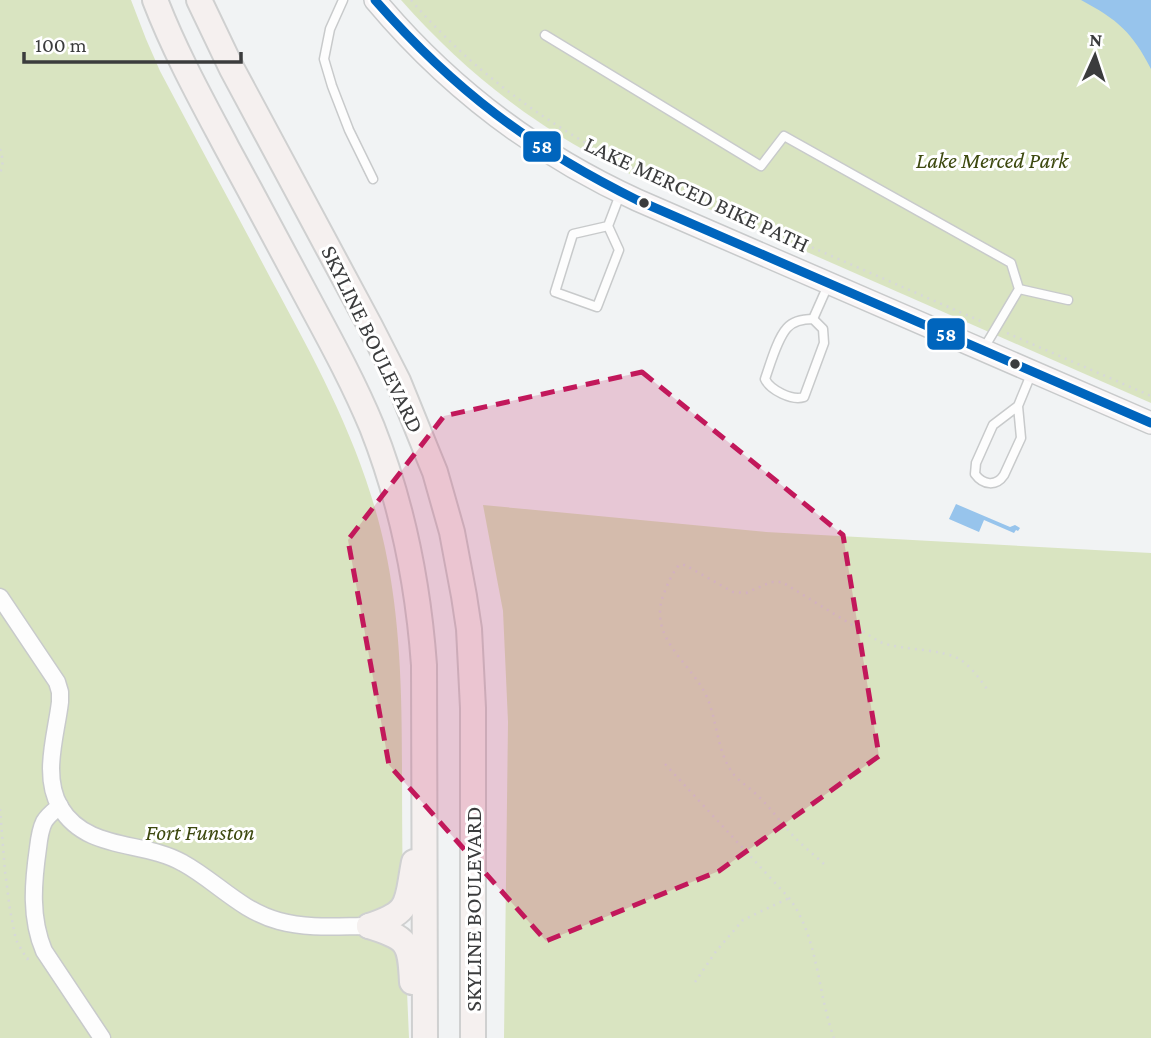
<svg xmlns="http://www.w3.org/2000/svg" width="1151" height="1038" font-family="'Crimson Pro',serif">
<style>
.green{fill:#d9e4c1}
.water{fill:#97c4ec}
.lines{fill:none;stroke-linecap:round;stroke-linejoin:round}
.lane-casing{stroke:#c8cacb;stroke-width:11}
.street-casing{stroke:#c8cacb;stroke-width:19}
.secondary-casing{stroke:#c8cacb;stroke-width:24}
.primary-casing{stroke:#cfd0d0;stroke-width:28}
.path{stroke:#d7d8d8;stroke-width:2.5;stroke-dasharray:2 5;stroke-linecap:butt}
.lane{stroke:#fdfdfd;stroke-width:8}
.street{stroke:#fdfdfd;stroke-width:16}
.secondary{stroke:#f9f6f7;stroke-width:21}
.primary{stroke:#f5f0ef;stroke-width:24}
.bus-1-casing{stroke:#fff;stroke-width:14}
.bus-1{stroke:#0065bd;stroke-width:9}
.marked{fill:#c2185b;fill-opacity:0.2;stroke:#c2185b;stroke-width:5;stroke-dasharray:14 9;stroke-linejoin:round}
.bus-dot{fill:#3b3c3d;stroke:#fff;stroke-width:2.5}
.labels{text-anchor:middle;stroke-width:6;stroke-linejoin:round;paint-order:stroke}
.park-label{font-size:23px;font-style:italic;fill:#3d490f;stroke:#fff}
.street-label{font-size:23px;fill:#3b3c3d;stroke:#fff}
.line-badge{stroke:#fff;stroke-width:2.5}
.badge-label{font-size:19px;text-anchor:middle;font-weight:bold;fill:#fff}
</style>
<rect width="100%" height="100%" fill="#f1f3f4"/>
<!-- green -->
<g class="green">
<path d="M0,0H131L146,39L160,71C197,141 235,211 272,281C319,368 364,450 385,548C401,623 402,698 402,775C402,836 403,898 403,960L406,968L409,1038H0Z"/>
<path d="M401,0H1151V403L645,181C549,138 471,79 401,0Z"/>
<path d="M483,505L766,532L1151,553V1038H504L508,722L503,611Z"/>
</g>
<!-- water -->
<g class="water">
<path d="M1081,0H1151V69C1132,32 1118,20 1081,0Z"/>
<path d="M956,504L1010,527L1015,525L1020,528L1018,531L1016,530L1014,533L984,520L979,532L949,519Z"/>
</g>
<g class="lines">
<defs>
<g id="lane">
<path d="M343,0L330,29L324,59L332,86L349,130L373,179"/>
<path d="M545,35L761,166L784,136L1011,263L1019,289L984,348"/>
<path d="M608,226L619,250L597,307L555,292L573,234L608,226L621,192"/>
<path d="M1019,289L1068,300"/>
<path d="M813,319L823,329L824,343L804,397C792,401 770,390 765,379C770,365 777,339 787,328C794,320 804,319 813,319Z"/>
<path d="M813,319L829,283"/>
<path d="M1018,406L1021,438L1004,475C996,487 983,485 975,474L976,463L993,425L1018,406L1032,372"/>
</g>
<g id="street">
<path d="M0,597L57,682L60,692V702C56,736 42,775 60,807C87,852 143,840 183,863C216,881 241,911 279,921C308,929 339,926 369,926"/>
<path d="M60,806C54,811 48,815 44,822C40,830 39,839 38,848C33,883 30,918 44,951L102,1038"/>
</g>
<path id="secondary" d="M375,0C447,86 534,153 637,200L1151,423"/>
<g id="primary">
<path d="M155,0C175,52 201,99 227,148C256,201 284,254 313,308C334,347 355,386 372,427C402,503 418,583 424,665L425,1038"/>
<path d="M199,0L232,69L370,326L398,381L435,472L452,532L464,596L469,629L473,708V1038"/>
<path d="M369,926C408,938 410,942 412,982"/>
<path d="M369,926C413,912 406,902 414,862"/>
</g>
</defs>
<!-- lane casing -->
<use href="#lane" class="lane-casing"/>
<!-- street casing -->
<use href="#street" class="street-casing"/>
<!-- secondary casing -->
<use href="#secondary" class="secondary-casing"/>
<!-- primary casing -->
<use href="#primary" class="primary-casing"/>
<!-- path -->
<g class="path">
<path d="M411,0C475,75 556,131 644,174L985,323"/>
<path d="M0,149L3,161L0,175"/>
<path d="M1007,333L1151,396"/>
<path d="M665,764L789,898C819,938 817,992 834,1038"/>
<path d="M0,809L5,871L10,910L16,940L27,959L32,957"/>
<path d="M824,864C812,853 799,843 789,831C778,819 769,806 757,795C748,786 736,780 730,769C716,746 717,717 705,693C688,661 651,639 662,599C666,587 671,575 679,565H685L733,592L746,593L771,582H782L880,642C903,651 942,648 961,660C972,668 979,678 987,689"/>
<path d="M695,982L717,950L743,920L789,898"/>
</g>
<!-- lane -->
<use href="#lane" class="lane"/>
<!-- street -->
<use href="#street" class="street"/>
<!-- secondary -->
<use href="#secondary" class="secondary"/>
<!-- primary -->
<use href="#primary" class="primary"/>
<defs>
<path id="bus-1" d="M375,0C454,90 530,147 637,200L1151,423"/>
</defs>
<!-- bus-1 casing -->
<use href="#bus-1" class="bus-1-casing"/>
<!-- bus-1 -->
<use href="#bus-1" class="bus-1"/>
</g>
<!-- marked area -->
<path class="marked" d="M642,372L843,535L879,756L719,871L546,941L389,765L348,540L444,416Z"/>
<!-- markers -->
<g class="bus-dot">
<circle cx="644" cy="203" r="6"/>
<circle cx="1015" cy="364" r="6"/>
</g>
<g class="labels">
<!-- park labels -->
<g class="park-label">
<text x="992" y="168">Lake Merced Park</text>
<text x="200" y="840">Fort Funston</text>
</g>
<!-- street labels -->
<g class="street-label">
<text transform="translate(697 194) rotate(25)" y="8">LAKE MERCED BIKE PATH</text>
<text transform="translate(373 339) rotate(64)" y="8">SKYLINE BOULEVARD</text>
<text transform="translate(473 909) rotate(-90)" y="8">SKYLINE BOULEVARD</text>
</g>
</g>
<g class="line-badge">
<rect x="522" y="130" width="40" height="33" rx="7" fill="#0065bd"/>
<rect x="926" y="317" width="40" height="34" rx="7" fill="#0065bd"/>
</g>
<g class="badge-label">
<text x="542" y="153">58</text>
<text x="946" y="341">58</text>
</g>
<!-- north arrow -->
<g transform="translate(1095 56) rotate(3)" stroke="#ffffff" stroke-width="5" paint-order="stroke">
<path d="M0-5L12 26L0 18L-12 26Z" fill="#3b3c3d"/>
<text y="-10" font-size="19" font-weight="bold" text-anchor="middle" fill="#3b3c3d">N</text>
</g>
<!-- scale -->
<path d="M24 52v10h217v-10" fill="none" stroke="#3b3c3d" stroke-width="3.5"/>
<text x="35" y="52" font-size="21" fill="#3b3c3d" stroke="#ffffff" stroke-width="5" paint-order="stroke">100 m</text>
</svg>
